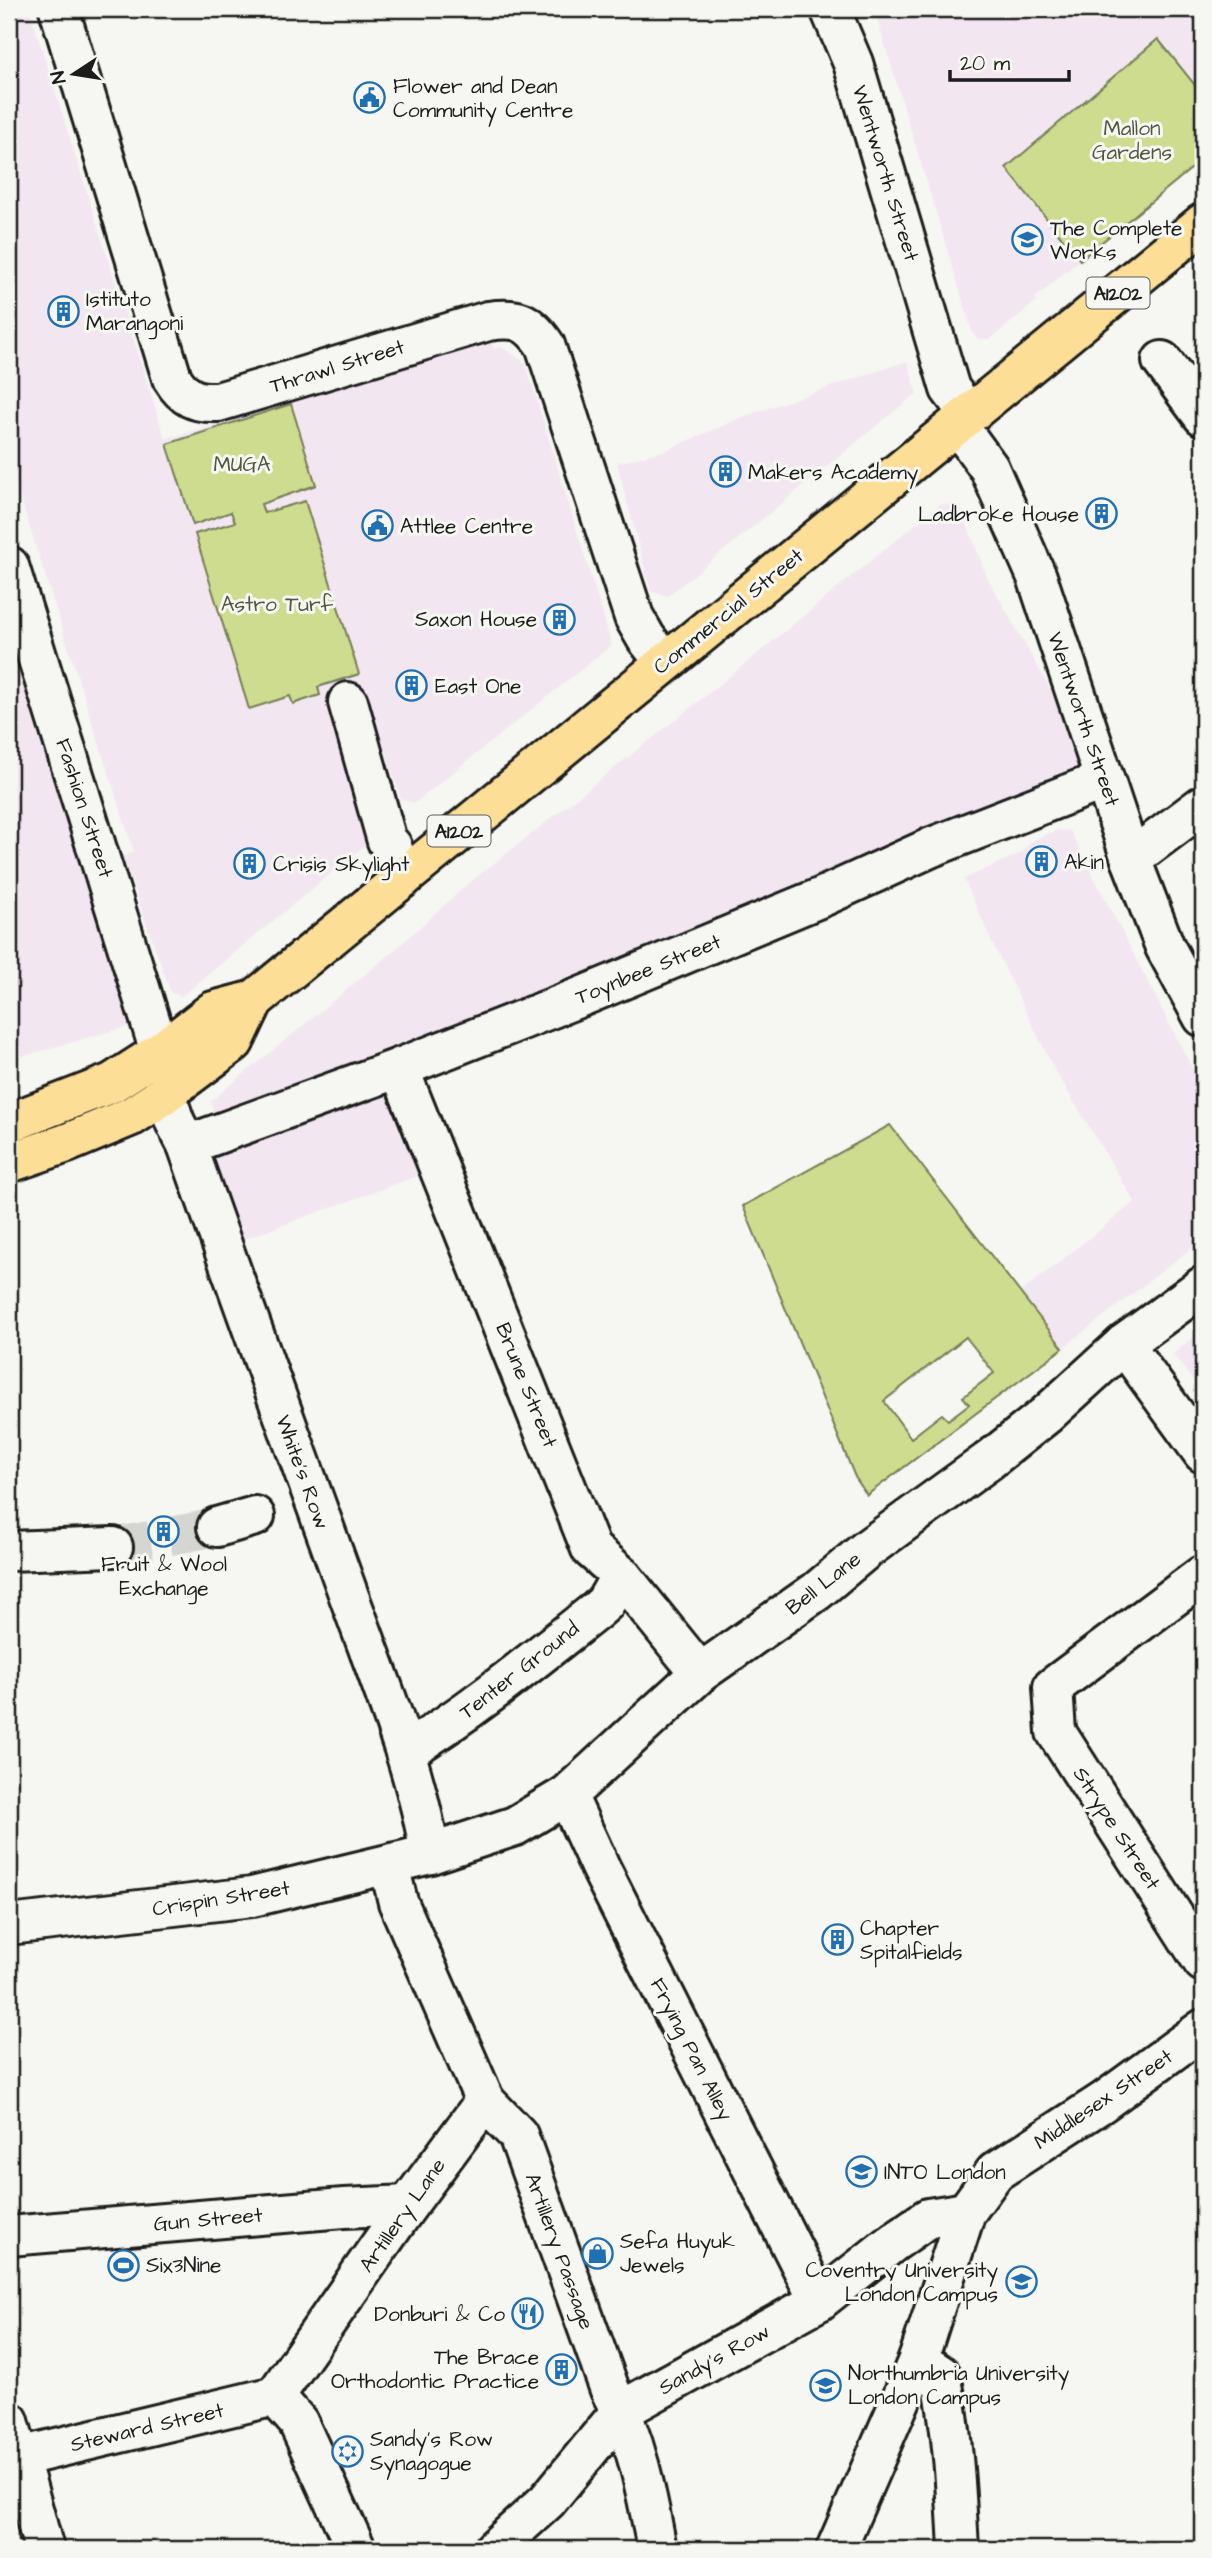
<svg xmlns="http://www.w3.org/2000/svg" width="1212" height="2558" font-family="'Architects Daughter',sans-serif">
<style>
.built{fill:#f2e7f1}
.green{fill:#cedc8f;stroke:#757c56;stroke-width:2;fill-rule:evenodd}
.lines{fill:none;stroke-linecap:round;stroke-linejoin:round}
.street-tunnel{stroke:#d5d5d2;stroke-width:38;stroke-dasharray:38 19;stroke-linecap:butt}
.street-casing{stroke:#1c1c1c;stroke-width:44}
.secondary-casing{stroke:#1c1c1c;stroke-width:44}
.highway-casing{stroke:#1c1c1c;stroke-width:44}
.street{stroke:#f6f6f2;stroke-width:38}
.secondary{stroke:#f6f6f2;stroke-width:38}
.highway{stroke:#fcde96;stroke-width:38}
.labels{text-anchor:middle;stroke-width:6;stroke-linejoin:round;paint-order:stroke}
.shield{fill:#f6f6f2;stroke:#5d5d5c;stroke-width:2}
.shield-label{font-size:19px;font-weight:bold;fill:#1c1c1c}
.poi-label{font-size:21px;fill:#1c1c1c;stroke:#f6f6f2;text-anchor:start}
.park-label{font-size:21px;fill:#51563e;stroke:#f6f6f2}
.street-label{font-size:21px;fill:#1c1c1c;stroke:#f6f6f2}
</style>
<rect width="100%" height="100%" fill="#f6f6f2"/>
<filter id="ink" filterUnits="userSpaceOnUse"><feTurbulence type="fractalNoise" baseFrequency=".0143" numOctaves="2"/><feDisplacementMap in="SourceGraphic" scale="14" xChannelSelector="R" yChannelSelector="G"/><feConvolveMatrix kernelMatrix="1 2 1 2 8 2 1 2 1" color-interpolation-filters="sRGB"/></filter>
<g filter="url(#ink)">
<!-- built -->
<g class="built">
<path d="M9,9H29L165,439L492,343L494,349L501,347L525,362L612,645L415,803L401,799L366,692L332,712L369,842L182,996L171,993L123,857L134,852L9,463Z"/>
<path d="M874,9H1203V159L1080,260L1035,298L1037,301L991,339H978L973,334Z"/>
<path d="M907,361L917,393L668,596L651,592L617,463L664,451L745,416Z"/>
<path d="M940,504L960,506L987,577L1090,760L1071,782L379,1066L213,1114L211,1101L389,955L468,884L713,690Z"/>
<path d="M9,632L133,1025L9,1060Z"/>
<path d="M1058,830L1070,831L1203,1089V1239L1063,1348L1020,1293L1135,1202L1054,1069L992,942L964,879L1021,853L1033,840Z"/>
<path d="M383,1093L397,1100L428,1172L228,1245L201,1164L211,1149Z"/>
<path d="M1203,1330V1394L1173,1354Z"/>
</g>
<!-- green -->
<g class="green">
<path d="M1158,39L1203,95V159L1080,260L1006,168Z"/>
<path d="M291,404L316,485L261,504L264,513L305,501L359,674L318,687L320,695L293,704L290,696L249,709L195,534L235,522L231,512L193,525L167,444Z"/>
<path d="M890,1125L1063,1348L867,1495L855,1477L743,1206ZM966,1337L994,1373L963,1397L969,1404L948,1420L942,1414L911,1438L884,1401Z"/>
</g>
<g class="lines">
<!-- street-tunnel -->
<path class="street-tunnel" d="M113,1547L217,1527"/>
<defs>
<g id="street">
<path d="M59,9L172,378C184,398 195,403 218,402L488,321C517,317 528,320 545,345L634,617L646,638L665,662"/>
<path d="M830,9L853,63L950,389L969,414"/>
<path d="M1162,361L1203,416"/>
<path d="M957,424L989,468L1037,577L1131,859L1165,947L1203,1017"/>
<path d="M9,566L155,1036L163,1050"/>
<path d="M348,702L387,841L392,846L402,879"/>
<path d="M1131,859L1203,805"/>
<path d="M399,1068L591,1549L621,1575L700,1673"/>
<path d="M165,1093L175,1122L187,1145C238,1292 292,1438 345,1585C376,1673 415,1761 430,1854"/>
<path d="M187,1145L399,1068L583,996L822,897L932,847L1104,780"/>
<path d="M1124,1344L1203,1453"/>
<path d="M217,1527L255,1516"/>
<path d="M9,1551L113,1547"/>
<path d="M1203,1575L1053,1687L1056,1732L1203,1962"/>
<path d="M405,1752C473,1710 535,1659 597,1610L605,1603L621,1575"/>
<path d="M567,1795L601,1869L819,2301"/>
<path d="M9,1925L252,1897L430,1854L515,1826L567,1795L700,1673L817,1591L867,1549L987,1462L1046,1415L1124,1344L1203,1286"/>
<path d="M485,2101L518,2135L610,2390C637,2439 647,2495 657,2549"/>
<path d="M9,2236L344,2208L408,2205"/>
<path d="M918,2360L941,2375C953,2432 956,2491 959,2549"/>
<path d="M275,2396L408,2205L485,2101L398,1902L389,1865"/>
<path d="M275,2396L298,2422L356,2549"/>
<path d="M9,2421L44,2549"/>
<path d="M19,2457L275,2396"/>
<path d="M494,2549L547,2501L622,2410L819,2301L891,2244L928,2218L966,2212"/>
</g>
<path id="secondary" d="M836,2549L918,2360L966,2212L995,2172L1103,2102L1203,2029"/>
<g id="highway">
<path d="M9,1123L112,1083L163,1050L213,1011L254,1000L1203,223"/>
<path d="M9,1163L67,1143L132,1116L155,1101L234,1042L254,1000"/>
</g>
</defs>
<!-- street casing -->
<use href="#street" class="street-casing"/>
<!-- secondary casing -->
<use href="#secondary" class="secondary-casing"/>
<!-- highway casing -->
<use href="#highway" class="highway-casing"/>
<!-- street -->
<use href="#street" class="street"/>
<!-- secondary -->
<use href="#secondary" class="secondary"/>
<!-- highway -->
<use href="#highway" class="highway"/>
</g>
</g>
<!-- icons -->
<defs>
<symbol id="civic-ring" viewBox="-11 -11 22 22"><circle r="9.5" fill="#f6f6f2" stroke="#1f6fb2" stroke-width="1.5"/><path d="M-.6-6.5H3V-4.5H.6V-3L4-1V1h2V6H-6V1h2V-1L-.6-3ZM-1.2 2.5V6h2.4V2.5Z" fill="#1f6fb2"/></symbol>
<symbol id="school-ring" viewBox="-11 -11 22 22"><circle r="9.5" fill="#f6f6f2" stroke="#1f6fb2" stroke-width="1.5"/><path d="M0-5L7-2L0 1L-7-2ZM-4 1L0 2.5L4 1V4Q0 6-4 4Z" fill="#1f6fb2"/></symbol>
<symbol id="building-ring" viewBox="-11 -11 22 22"><circle r="9.5" fill="#f6f6f2" stroke="#1f6fb2" stroke-width="1.5"/><path d="M-4-6H4V6H1V3H-1V6H-4ZM-2.5-4.3h1.7v1.8h-1.7ZM.8-4.3h1.7v1.8H.8ZM-2.5-1h1.7V.8h-1.7ZM.8-1h1.7V.8H.8Z" fill="#1f6fb2"/></symbol>
<symbol id="university-ring" viewBox="-11 -11 22 22"><circle r="9.5" fill="#f6f6f2" stroke="#1f6fb2" stroke-width="1.5"/><path d="M0-5L7-2L0 1L-7-2ZM-4 1L0 2.5L4 1V4Q0 6-4 4Z" fill="#1f6fb2"/></symbol>
<symbol id="shop-ring" viewBox="-11 -11 22 22"><circle r="9.5" fill="#f6f6f2" stroke="#1f6fb2" stroke-width="1.5"/><path d="M-5-2.5h2.3a2.7 3.5 0 0 1 5.4 0H5L5.5 6h-11ZM-1.5-2.5h3a1.5 2.3 0 0 0-3 0Z" fill="#1f6fb2"/></symbol>
<symbol id="stadium-ring" viewBox="-11 -11 22 22"><circle r="9.5" fill="#f6f6f2" stroke="#1f6fb2" stroke-width="1.5"/><path d="M0-5a6.5 5 0 1 0 0 10a6.5 5 0 1 0 0-10ZM-3.5-1.8h7v3.6h-7Z" fill="#1f6fb2"/></symbol>
<symbol id="restaurant-ring" viewBox="-11 -11 22 22"><circle r="9.5" fill="#f6f6f2" stroke="#1f6fb2" stroke-width="1.5"/><path d="M-5-6h1v4h1v-4h1v4h1v-4h1v5L-1.5 .5V6h-2V.5L-5-1ZM5-6V6H3V1.5H1.5Q1.5-4 5-6Z" fill="#1f6fb2"/></symbol>
<symbol id="synagogue-ring" viewBox="-11 -11 22 22"><circle r="9.5" fill="#f6f6f2" stroke="#1f6fb2" stroke-width="1.5"/><path d="M0-6.5L5.6 3.2H-5.6ZM0 6.5L5.6-3.2H-5.6Z" fill="#1f6fb2"/></symbol>
</defs>
<g fill-rule="evenodd">
<use href="#civic-ring" x="352" y="80" width="35" height="35"/>
<use href="#school-ring" x="1010" y="222" width="35" height="35"/>
<use href="#building-ring" x="46" y="294" width="35" height="35"/>
<use href="#building-ring" x="708" y="454" width="35" height="35"/>
<use href="#building-ring" x="1084" y="496" width="35" height="35"/>
<use href="#civic-ring" x="360" y="508" width="35" height="35"/>
<use href="#building-ring" x="542" y="602" width="35" height="35"/>
<use href="#building-ring" x="394" y="668" width="35" height="35"/>
<use href="#building-ring" x="1024" y="844" width="35" height="35"/>
<use href="#building-ring" x="232" y="846" width="35" height="35"/>
<use href="#building-ring" x="146" y="1514" width="35" height="35"/>
<use href="#building-ring" x="820" y="1922" width="35" height="35"/>
<use href="#university-ring" x="844" y="2154" width="35" height="35"/>
<use href="#shop-ring" x="580" y="2236" width="35" height="35"/>
<use href="#stadium-ring" x="106" y="2248" width="35" height="35"/>
<use href="#university-ring" x="1004" y="2264" width="35" height="35"/>
<use href="#restaurant-ring" x="510" y="2296" width="35" height="35"/>
<use href="#building-ring" x="544" y="2352" width="35" height="35"/>
<use href="#university-ring" x="808" y="2368" width="35" height="35"/>
<use href="#synagogue-ring" x="330" y="2434" width="35" height="35"/>
</g>
<g class="labels">
<!-- shield labels -->
<g class="shield">
<rect x="1086.5" y="277.5" width="63" height="31" rx="5"/>
<rect x="427.5" y="815.5" width="63" height="31" rx="5"/>
</g>
<g class="shield-label">
<text x="1118" y="300">A1202</text>
<text x="459" y="838">A1202</text>
</g>
<!-- poi labels -->
<g class="poi-label">
<text x="393" y="93">Flower and Dean<tspan x="393" dy="24">Community Centre</tspan></text>
<text x="1050" y="235">The Complete<tspan x="1050" dy="24">Works</tspan></text>
<text x="86" y="306">Istituto<tspan x="86" dy="24">Marangoni</tspan></text>
<text x="748" y="479">Makers Academy</text>
<text x="1079" y="521" text-anchor="end">Ladbroke House</text>
<text x="400" y="533">Attlee Centre</text>
<text x="537" y="626" text-anchor="end">Saxon House</text>
<text x="435" y="693">East One</text>
<text x="1064" y="869">Akin</text>
<text x="273" y="871">Crisis Skylight</text>
<text x="164" y="1571" text-anchor="middle">Fruit &amp; Wool<tspan x="164" dy="24">Exchange</tspan></text>
<text x="860" y="1935">Chapter<tspan x="860" dy="24">Spitalfields</tspan></text>
<text x="884" y="2179">INTO London</text>
<text x="620" y="2248">Sefa Huyuk<tspan x="620" dy="24">Jewels</tspan></text>
<text x="146" y="2272">Six3Nine</text>
<text x="998" y="2277" text-anchor="end">Coventry University<tspan x="998" dy="24">London Campus</tspan></text>
<text x="505" y="2321" text-anchor="end">Donburi &amp; Co</text>
<text x="539" y="2364" text-anchor="end">The Brace<tspan x="539" dy="24">Orthodontic Practice</tspan></text>
<text x="848" y="2380">Northumbria University<tspan x="848" dy="24">London Campus</tspan></text>
<text x="370" y="2446">Sandy's Row<tspan x="370" dy="24">Synagogue</tspan></text>
</g>
<!-- park labels -->
<g class="park-label">
<text x="1132" y="135">Mallon<tspan x="1132" dy="24">Gardens</tspan></text>
<text x="242" y="471">MUGA</text>
<text x="277" y="611">Astro Turf</text>
</g>
<!-- street labels -->
<g class="street-label">
<text transform="translate(886 173) rotate(73)" y="7">Wentworth Street</text>
<text transform="translate(337 366) rotate(-17)" y="7">Thrawl Street</text>
<text transform="translate(728 611) rotate(-39)" y="7">Commercial Street</text>
<text transform="translate(1084 719) rotate(71)" y="7">Wentworth Street</text>
<text transform="translate(85 808) rotate(72)" y="7">Fashion Street</text>
<text transform="translate(648 969) rotate(-22)" y="7">Toynbee Street</text>
<text transform="translate(527 1385) rotate(68)" y="7">Brune Street</text>
<text transform="translate(303 1472) rotate(70)" y="7">White's Row</text>
<text transform="translate(823 1583) rotate(-38)" y="7">Bell Lane</text>
<text transform="translate(519 1670) rotate(-38)" y="7">Tenter Ground</text>
<text transform="translate(1117 1828) rotate(57)" y="7">Strype Street</text>
<text transform="translate(221 1898) rotate(-9)" y="7">Crispin Street</text>
<text transform="translate(692 2049) rotate(63)" y="7">Frying Pan Alley</text>
<text transform="translate(1103 2099) rotate(-34)" y="7">Middlesex Street</text>
<text transform="translate(402 2215) rotate(-55)" y="7">Artillery Lane</text>
<text transform="translate(208 2219) rotate(-5)" y="7">Gun Street</text>
<text transform="translate(560 2251) rotate(70)" y="7">Artillery Passage</text>
<text transform="translate(714 2359) rotate(-29)" y="7">Sandy's Row</text>
<text transform="translate(147 2427) rotate(-13)" y="7">Steward Street</text>
</g>
</g>
<!-- margin -->
<rect width="1212" height="2558" fill="none" stroke="#f6f6f2" stroke-width="35"/>
<rect x="18" y="18" width="1177" height="2523" fill="none" stroke="#1c1c1c" stroke-width="2.5" filter="url(#ink)"/>
<!-- north arrow -->
<g transform="translate(74 74) rotate(258)" stroke="#f6f6f2" stroke-width="5" paint-order="stroke">
<path d="M0-5L12 26L0 18L-12 26Z" fill="#1c1c1c"/>
<text y="-10" font-size="19" font-weight="bold" text-anchor="middle" fill="#1c1c1c">N</text>
</g>
<!-- scale -->
<path d="M950 70v10h119v-10" fill="none" stroke="#1c1c1c" stroke-width="3.5"/>
<text x="960" y="70" font-size="21" fill="#1c1c1c" stroke="#f6f6f2" stroke-width="5" paint-order="stroke">20 m</text>
</svg>
